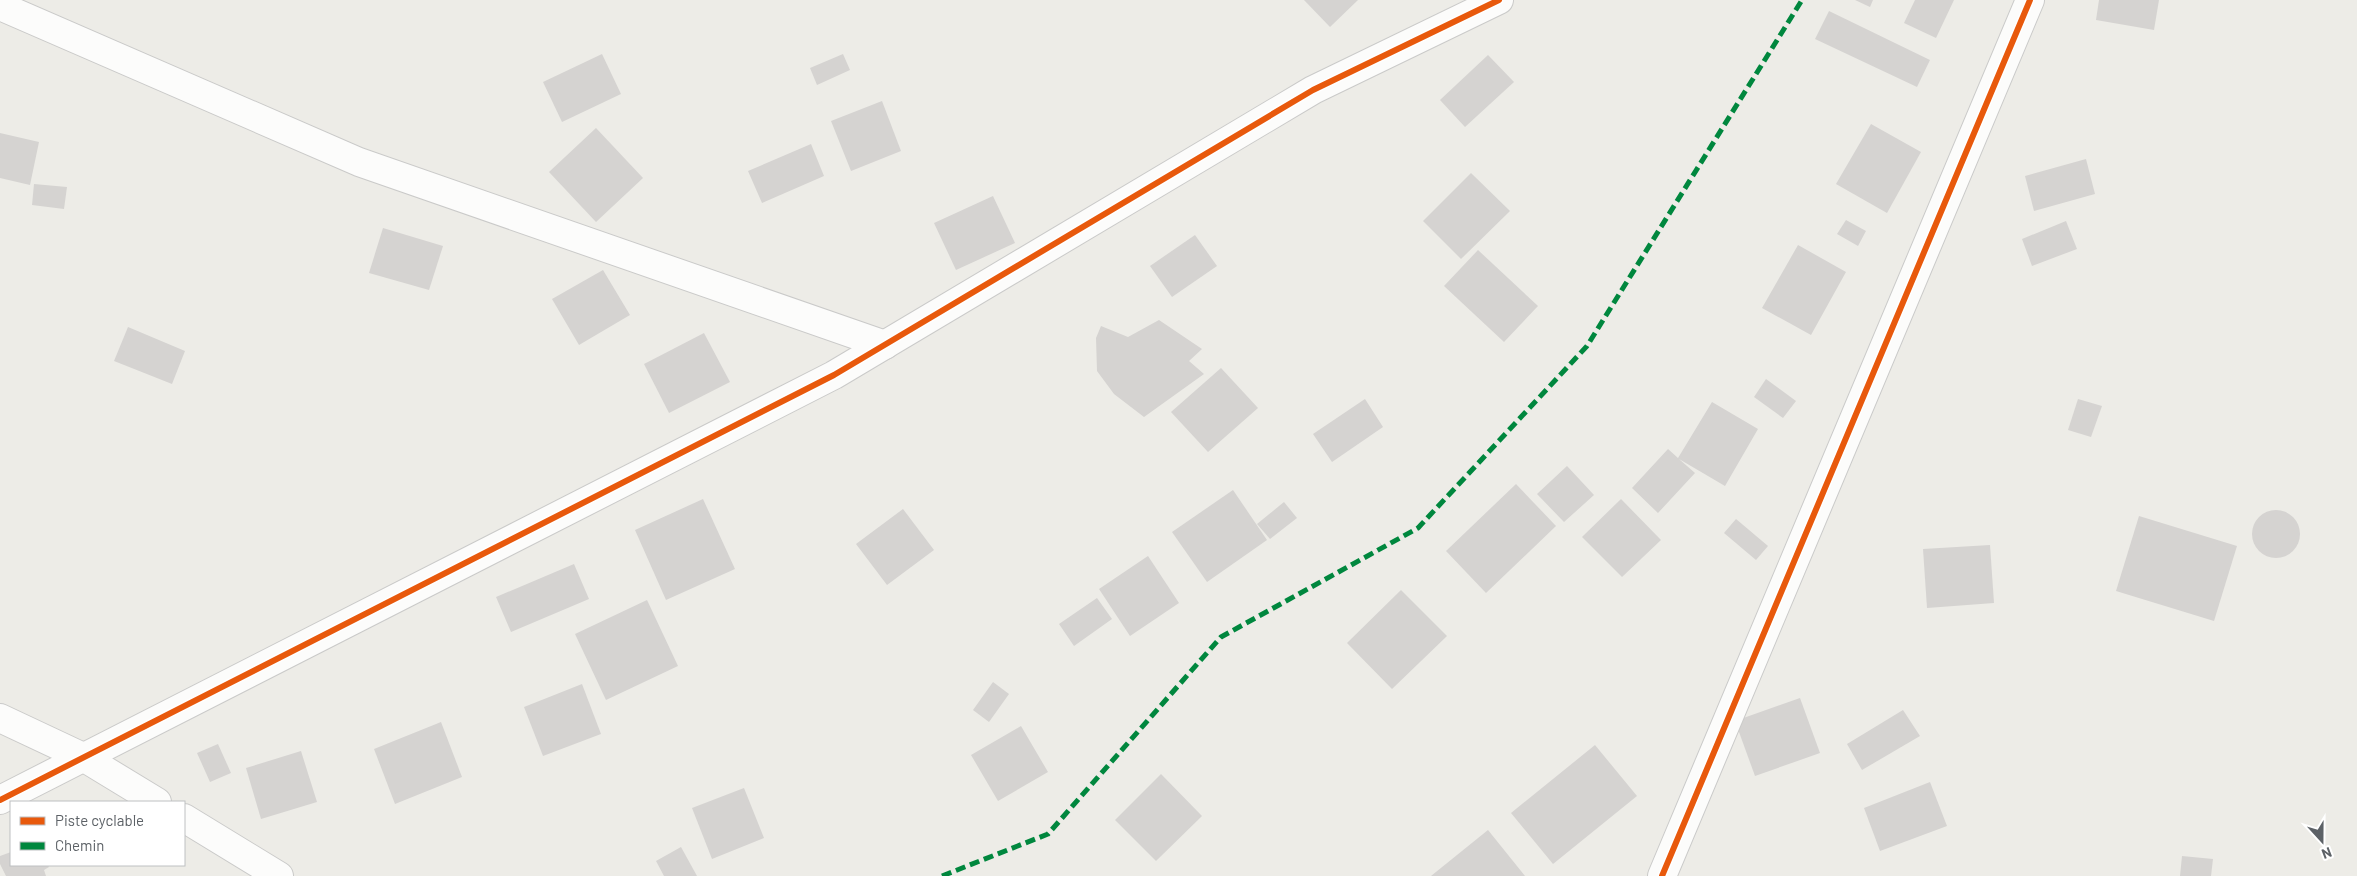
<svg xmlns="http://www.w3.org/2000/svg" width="2357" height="876" font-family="Barlow,sans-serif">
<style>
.building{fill:#d5d3d1}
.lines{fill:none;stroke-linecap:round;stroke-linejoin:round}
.minor-casing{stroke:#cacac9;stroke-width:30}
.minor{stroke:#fcfcfb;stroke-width:28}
.quiet{stroke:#00873e;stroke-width:5;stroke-dasharray:10 5;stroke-linecap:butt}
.cycleway-casing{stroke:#fff;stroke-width:9}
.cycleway{stroke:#e8590c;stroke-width:6}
</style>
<rect width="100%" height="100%" fill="#edece7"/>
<!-- building -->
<g class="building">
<path d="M1304,0H1358L1330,27Z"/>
<path d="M1855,0H1873L1870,7Z"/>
<path d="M1915,0H1954L1936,38L1904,23Z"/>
<path d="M2099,0H2159L2154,30L2096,20Z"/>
<path d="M1829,11L1930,60L1917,87L1815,39Z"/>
<path d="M602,54L621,94L562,122L543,82Z"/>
<path d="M843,54L850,70L817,85L810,68Z"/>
<path d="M1488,55L1514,82L1465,127L1440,100Z"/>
<path d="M882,101L901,151L851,171L831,121Z"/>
<path d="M1871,124L1921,152L1887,213L1836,184Z"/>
<path d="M596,128L643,178L596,222L549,172Z"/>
<path d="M0,133L39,142L30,185L0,178Z"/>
<path d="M811,144L824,176L762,203L748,171Z"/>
<path d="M2086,159L2095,194L2034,211L2025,176Z"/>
<path d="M1471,173L1510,211L1461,259L1423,221Z"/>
<path d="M34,184L67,187L64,209L32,205Z"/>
<path d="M993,196L1015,243L956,270L934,223Z"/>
<path d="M1846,220L1866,231L1858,246L1837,234Z"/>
<path d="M2066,221L2077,249L2032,266L2022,239Z"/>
<path d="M383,228L443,246L429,290L369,273Z"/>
<path d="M1195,235L1217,266L1172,297L1150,266Z"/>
<path d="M1798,245L1846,272L1811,335L1762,308Z"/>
<path d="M1478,250L1538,306L1504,342L1444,286Z"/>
<path d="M603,270L630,315L579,345L552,299Z"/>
<path d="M1159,320L1202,349L1189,361L1204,374L1144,417L1114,394L1097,371L1096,338L1101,326L1128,337Z"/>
<path d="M128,327L185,351L172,384L114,361Z"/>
<path d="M704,333L730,382L669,413L644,364Z"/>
<path d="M1221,368L1258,408L1208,452L1171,412Z"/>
<path d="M1766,379L1796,401L1783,418L1754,397Z"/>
<path d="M1365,399L1383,427L1332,462L1313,434Z"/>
<path d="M2078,399L2102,406L2091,437L2068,430Z"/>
<path d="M1712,402L1758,429L1725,486L1679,459L1695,473L1658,513L1632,488L1668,449L1678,458Z"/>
<path d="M1567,466L1594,495L1564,522L1537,494Z"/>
<path d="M1516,484L1556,526L1486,593L1446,551Z"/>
<path d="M1233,490L1267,540L1207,582L1172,532Z"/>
<path d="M703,499L735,569L666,600L635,530Z"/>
<path d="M1621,499L1661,540L1622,577L1582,537Z"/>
<path d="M1284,502L1297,518L1270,539L1257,524Z"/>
<path d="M903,509L934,550L887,585L856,544Z"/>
<circle cx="2276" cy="534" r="24"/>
<path d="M2139,516L2237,546L2214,621L2116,591Z"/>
<path d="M1736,519L1768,546L1756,560L1724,533Z"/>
<path d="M1990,545L1994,603L1927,608L1923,549Z"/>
<path d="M1148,556L1179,603L1130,636L1099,589Z"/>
<path d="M574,564L589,599L511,632L496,597Z"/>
<path d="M1401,590L1447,636L1392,689L1347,643Z"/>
<path d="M1097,598L1112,619L1074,646L1059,624Z"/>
<path d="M647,600L678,666L606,700L575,634Z"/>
<path d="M993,682L1009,694L989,722L973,710Z"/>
<path d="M582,684L601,734L543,756L524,707Z"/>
<path d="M1800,698L1820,753L1755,776L1735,721Z"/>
<path d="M1903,710L1920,736L1862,770L1847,744Z"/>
<path d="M441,722L462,777L395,804L374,749Z"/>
<path d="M1021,726L1048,772L998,801L971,755Z"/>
<path d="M218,744L231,773L210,782L197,753Z"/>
<path d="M1595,745L1637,796L1553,864L1511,813Z"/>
<path d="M301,751L317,802L261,819L246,768Z"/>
<path d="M1161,774L1202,816L1156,861L1115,820Z"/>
<path d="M1930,782L1947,826L1880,851L1864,808Z"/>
<path d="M744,788L764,838L712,859L692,808Z"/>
<path d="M1488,830L1525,876H1431Z"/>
<path d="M681,847L697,876H664L656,861Z"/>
<path d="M11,852V865H48L49,867L44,870L46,876H6L0,864V856Z"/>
<path d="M2182,856L2213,859L2211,876H2180Z"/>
</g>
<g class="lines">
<defs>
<g id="minor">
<path d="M0,6L359,162L885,345"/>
<path d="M0,718L83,757L157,802"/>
<path d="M0,800L834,375L1313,90L1499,0"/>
<path d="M184,818L279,876"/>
<path d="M1662,876L2030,0"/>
</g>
</defs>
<!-- minor casing -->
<use href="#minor" class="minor-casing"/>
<!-- minor -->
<use href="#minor" class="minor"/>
<!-- quiet -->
<path class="quiet" d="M942,876L1048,834L1221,637L1418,528L1587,346L1802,0"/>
<defs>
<g id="cycleway">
<path d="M0,800L834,375L1313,90L1499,0"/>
<path d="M1662,876L2030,0"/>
</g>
</defs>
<!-- cycleway casing -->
<use href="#cycleway" class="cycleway-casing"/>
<!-- cycleway -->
<use href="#cycleway" class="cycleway"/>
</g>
<!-- legend -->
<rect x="10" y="801" width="175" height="65" fill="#ffffff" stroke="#bec0c2"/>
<rect x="20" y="817" width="25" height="8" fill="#e8590c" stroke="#bec0c2"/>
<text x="55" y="826" font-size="15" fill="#5c6166">Piste cyclable</text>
<rect x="20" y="842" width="25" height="8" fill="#00873e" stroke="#bec0c2"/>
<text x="55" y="851" font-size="15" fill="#5c6166">Chemin</text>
<!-- north arrow -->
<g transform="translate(2322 841) rotate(159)" stroke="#ffffff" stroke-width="4" paint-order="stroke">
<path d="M0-4L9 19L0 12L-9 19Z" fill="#5c6166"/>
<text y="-8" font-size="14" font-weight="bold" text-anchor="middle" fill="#5c6166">N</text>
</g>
</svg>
